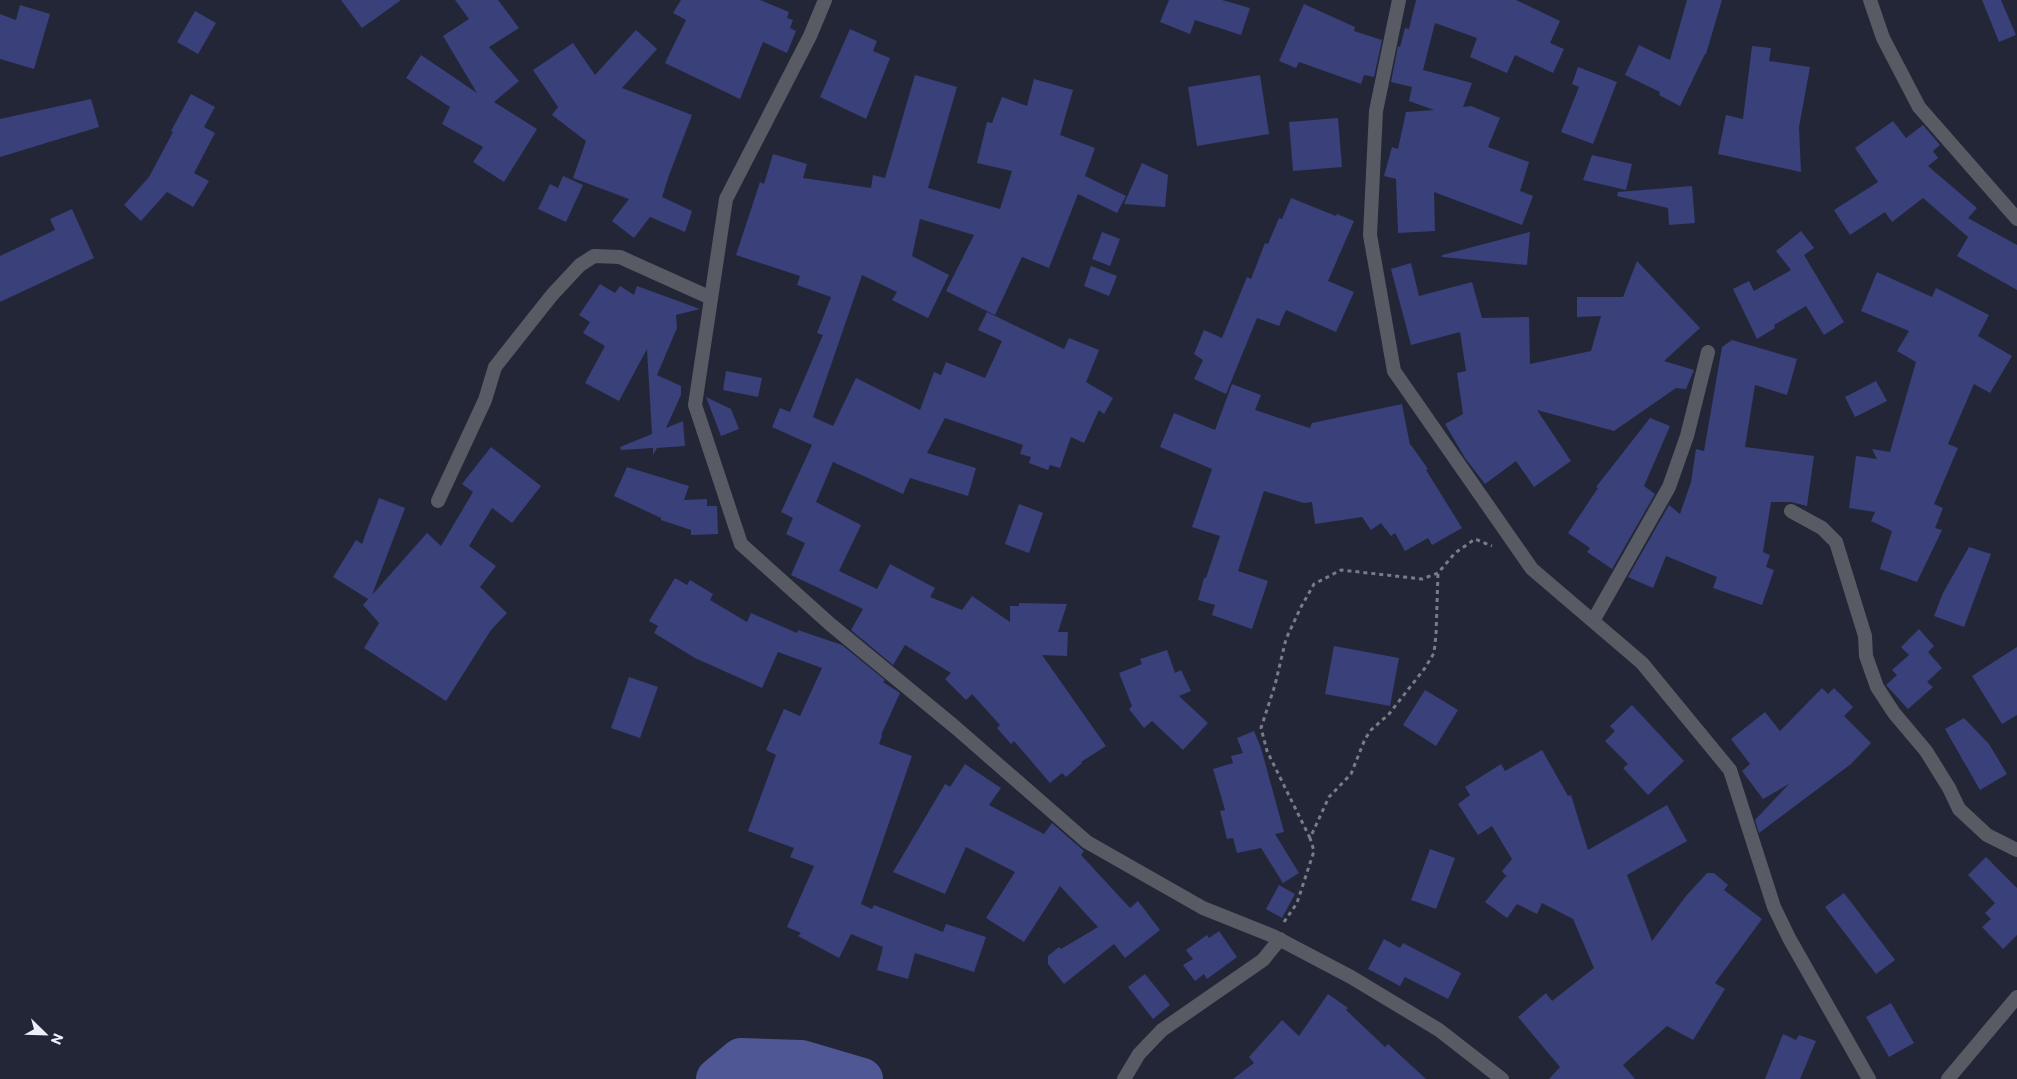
<svg xmlns="http://www.w3.org/2000/svg" width="2017" height="1079" font-family="Commissioner,sans-serif">
<style>
.lines{fill:none;stroke-linecap:round;stroke-linejoin:round}
.river{stroke:#4f5894;stroke-width:42}
.building{fill:#39407a}
.path{stroke:#797b8a;stroke-width:3;stroke-dasharray:4 4;stroke-linecap:butt}
.minor{stroke:#595b64;stroke-width:14}
</style>
<rect width="100%" height="100%" fill="#232637"/>
<g class="lines">
<!-- river -->
<path class="river" d="M717,1079L741,1059L801,1061L862,1079"/>
</g>
<!-- building -->
<g class="building">
<path d="M341,0H401L362,28Z"/>
<path d="M455,0H498L519,28L489,47L519,81L494,102L537,129L504,182L473,162L483,147L442,124L450,107L406,78L421,55L477,93L443,36L469,19Z"/>
<path d="M681,0H760L789,12L787,18L793,20L790,28L796,31L787,53L763,42L740,99L665,63L686,20L673,13Z"/>
<path d="M1169,0H1222L1250,8L1241,35L1195,20L1190,34L1160,22Z"/>
<path d="M1416,0H1516L1560,21L1550,43L1564,49L1553,73L1515,55L1507,73L1470,57L1477,38L1435,23L1423,70L1472,83L1463,107L1471,106L1500,118L1488,147L1529,162L1520,191L1533,196L1522,225L1434,192L1435,231L1398,233L1396,179L1384,176L1392,147L1398,149L1406,112L1434,110L1409,101L1412,87L1391,82L1398,46L1400,47L1405,28L1409,29Z"/>
<path d="M1687,0H1722L1706,54H1705L1680,106L1659,95L1660,92L1625,75L1639,45L1670,60Z"/>
<path d="M1982,0H2001L2016,35L1999,42Z"/>
<path d="M1304,4L1355,27L1354,31L1382,40L1374,77L1364,75L1361,84L1299,62L1296,68L1279,61Z"/>
<path d="M20,5L50,14L34,69L0,59V14L16,20Z"/>
<path d="M195,11L216,23L198,54L177,42Z"/>
<path d="M850,29L877,41L873,51L890,58L866,119L820,97Z"/>
<path d="M636,30L657,49L622,88L692,115L668,178L662,197L692,211L685,232L650,217L634,238L612,221L629,199L573,178L586,141L552,115L558,107L533,70L573,43L595,75Z"/>
<path d="M1752,46L1771,48L1769,61L1810,67L1799,127L1801,172L1718,154L1726,115L1743,119Z"/>
<path d="M1578,67L1617,82L1593,144L1561,132L1579,87L1572,84Z"/>
<path d="M915,75L957,87L928,188L1000,209L1012,171L977,163L987,122L992,123L1002,97L1027,106L1034,79L1073,90L1060,135L1095,148L1085,176L1126,196L1117,213L1078,194L1049,268L1022,257L995,315L946,291L974,235L920,219L912,256L949,275L928,318L892,300L897,292L862,275L813,417L833,426L856,378L920,410L934,372L941,375L946,362L985,378L1002,341L978,330L987,312L1064,349L1069,338L1099,350L1086,382L1113,398L1104,414L1099,410L1084,443L1071,437L1060,468L1050,465L1048,470L1029,463L1031,457L1020,454L1023,445L945,418L927,453L976,468L968,496L910,478L903,494L833,462L816,502L861,525L839,571L877,589L890,564L935,588L930,597L962,610L972,596L1010,622V606H1019V603L1067,604L1058,632H1068L1067,656L1042,655L1106,746L1081,762L1082,763L1066,777L1062,773L1050,783L1014,741L1011,744L997,728L1000,725L972,694L966,700L945,679L951,673L905,645L893,665L851,630L863,609L791,575L805,543L786,534L793,518L781,512L812,445L772,427L780,408L790,412L823,335L817,333L831,297L797,285L800,276L736,255L760,182L764,184L773,154L807,164L803,178L871,188L873,175L885,178Z"/>
<path d="M1260,75L1269,134L1197,146L1188,87Z"/>
<path d="M191,94L215,107L204,127L215,133L194,173L209,181L193,207L167,192L141,221L124,205L149,177L173,132L171,131Z"/>
<path d="M91,99L99,127L0,157V119Z"/>
<path d="M1338,118L1342,167L1293,171L1289,122Z"/>
<path d="M1893,121L1906,138L1923,125L1940,145L1933,151L1938,158L1928,166L1977,208L1968,218L2017,245V290L1957,256L1968,237L1923,198L1892,222L1885,212L1850,235L1834,210L1878,182L1855,148Z"/>
<path d="M1592,155L1632,164L1626,190L1583,180Z"/>
<path d="M1142,163L1168,175L1165,207L1124,204Z"/>
<path d="M563,176L583,185L566,222L538,209L550,184L558,188Z"/>
<path d="M1692,186L1695,223L1669,225L1668,208L1617,196L1618,192Z"/>
<path d="M1291,198L1336,216L1337,214L1354,221L1328,281L1354,292L1336,332L1286,310L1279,326L1257,318L1226,394L1194,379L1203,360L1194,354L1204,330L1222,338L1247,277L1251,279L1265,243L1268,244L1279,218L1282,219Z"/>
<path d="M72,209L94,258L0,302V256L55,230L50,219Z"/>
<path d="M1801,231L1814,248L1804,255L1844,322L1824,335L1806,306L1774,325L1775,328L1757,339L1733,289L1749,281L1754,291L1791,270L1776,251Z"/>
<path d="M1102,232L1120,239L1110,266L1092,259Z"/>
<path d="M1530,232L1527,265L1442,257V255Z"/>
<path d="M1637,261L1700,328L1664,361L1694,370L1686,389L1676,388L1614,431L1537,410L1571,461L1534,487L1516,461L1485,484L1465,458L1445,424L1463,414L1457,373L1466,371L1460,332L1411,345L1391,269L1411,263L1419,296L1472,282L1482,318L1529,317L1530,364L1591,351L1601,316L1577,317V297H1623Z"/>
<path d="M1091,266L1117,276L1109,296L1084,286Z"/>
<path d="M1877,272L1932,297L1936,288L1989,315L1978,336L2012,356L1990,393L1974,384L1948,444L1958,448L1934,504L1943,508L1935,528L1942,530L1917,582L1880,569L1892,531L1871,521L1875,512L1849,508L1856,456L1877,459L1872,449L1890,452L1916,362L1897,351L1909,331L1861,311Z"/>
<path d="M600,284L615,293L620,286L634,295L637,286L700,309L676,315L677,328L657,375L681,386V395L666,428L683,421L685,446L657,448L653,455V448L621,450L620,447L652,434L647,349L619,401L585,383L605,346L583,333L590,322L579,315Z"/>
<path d="M1732,340L1797,359L1787,395L1755,385L1745,447L1814,456L1807,506L1791,502H1771L1763,552L1770,555L1766,567L1774,570L1762,605L1713,588L1717,577L1666,556L1653,588L1628,577L1669,505L1680,514L1691,482L1696,449L1704,451L1722,347Z"/>
<path d="M726,371L762,378L758,397L723,390Z"/>
<path d="M1876,381L1887,401L1855,417L1845,397Z"/>
<path d="M1232,384L1261,395L1255,410L1310,428L1312,423L1402,404L1410,445H1411L1428,469L1426,470L1462,528L1432,545L1428,538L1405,551L1395,533L1391,536L1381,523L1371,530L1362,517L1315,524L1312,502L1304,503L1264,491L1238,571L1268,581L1252,629L1212,615L1215,605L1198,600L1204,578H1206L1220,536L1192,527L1212,469L1160,447L1174,413L1215,430Z"/>
<path d="M706,397L731,409L739,429L721,436Z"/>
<path d="M1650,418L1670,426L1644,486L1655,494L1612,569L1587,552L1590,548L1568,533L1598,488L1596,487Z"/>
<path d="M491,447L541,486L512,523L492,508L469,546L496,566L480,587L507,613L491,630L446,701L364,648L379,623L363,605L368,599L333,577L356,540L362,544L379,498L405,508L372,595L427,533L441,546L473,492L462,484Z"/>
<path d="M627,467L689,486L684,500L707,499V506H717L718,534L691,535V530L661,520V518L614,496Z"/>
<path d="M1019,504L1043,513L1029,553L1005,544Z"/>
<path d="M1969,547L1991,554L1964,627L1934,616L1943,593Z"/>
<path d="M675,578L687,585L690,580L713,594L710,600L747,622L751,613L797,633L798,630L842,645L885,680L883,682L900,693L881,735L882,736L879,744L912,756L861,904L872,909L874,905L943,932L946,924L986,937L974,972L915,953L908,979L877,970L883,947L851,934L839,958L798,936L801,933L787,927L814,866L790,857L794,848L748,831L776,755L766,750L784,709L800,716L822,668L778,652L762,688L695,658L654,633L658,626L649,621Z"/>
<path d="M1919,629L1934,646L1928,652L1942,668L1927,682L1933,687L1908,709L1886,685L1897,675L1892,670L1909,655L1901,647Z"/>
<path d="M1334,646L1399,658L1390,706L1325,694Z"/>
<path d="M2017,647V715L2002,724L1972,676Z"/>
<path d="M1167,650L1175,673L1181,670L1191,691L1179,696L1208,723L1183,750L1152,721L1144,728L1129,709L1132,706L1119,673L1142,664L1140,659Z"/>
<path d="M629,677L658,687L640,738L611,728Z"/>
<path d="M1822,688L1828,694L1834,688L1853,707L1844,716L1871,743L1851,764L1759,833L1755,820L1789,784L1763,799L1742,771L1750,764L1731,739L1765,712L1780,731Z"/>
<path d="M1425,690L1458,710L1436,746L1403,725Z"/>
<path d="M1632,705L1684,761L1648,795L1623,768L1628,764L1605,741L1615,731L1610,726Z"/>
<path d="M1964,718L1989,744L2007,774L1980,790L1945,729Z"/>
<path d="M1254,731L1261,748L1284,832L1275,834L1299,873L1283,883L1261,848L1237,853L1233,838L1227,839L1220,811L1225,810L1213,769L1233,763L1231,756L1243,753L1237,738Z"/>
<path d="M1542,750L1568,796L1571,795L1588,850L1667,805L1687,841L1627,875L1652,941L1686,896L1707,873H1714L1728,885L1724,890L1762,919L1715,983L1725,989L1693,1040L1667,1026L1623,1065L1635,1079H1549L1560,1067L1518,1017L1546,993L1552,1001L1594,968L1573,919L1542,903L1537,914L1517,904L1507,918L1485,902L1505,877H1507L1502,871L1512,859L1492,826L1478,835L1458,804L1470,795L1465,787L1501,764L1505,771Z"/>
<path d="M965,764L1001,788L989,805L1044,834L1052,823L1084,851L1081,855L1130,908L1138,901L1160,930L1125,958L1114,944L1064,984L1048,964V956L1059,947L1061,949L1098,927L1060,886L1024,942L986,918L1015,872L966,847L945,894L893,872L945,784L950,787Z"/>
<path d="M1430,849L1455,858L1436,909L1411,900Z"/>
<path d="M1986,857L2017,888V935L2003,949L1982,927L1991,919L1985,913L1995,903L1968,875Z"/>
<path d="M1279,885L1295,894L1282,918L1266,909Z"/>
<path d="M1844,893L1895,960L1876,974L1825,907Z"/>
<path d="M1219,931L1237,957L1207,979L1204,974L1195,981L1183,965L1193,959L1186,950L1207,935L1209,938Z"/>
<path d="M1384,939L1400,948L1403,943L1461,973L1448,999L1405,977L1400,986L1368,969Z"/>
<path d="M1145,974L1170,1005L1153,1019L1128,987Z"/>
<path d="M1328,994L1348,1008L1346,1010L1385,1047L1388,1044L1426,1079H1233L1254,1063L1249,1057L1282,1020L1299,1036Z"/>
<path d="M1891,1003L1914,1043L1889,1057L1866,1017Z"/>
<path d="M1783,1034L1796,1040L1799,1035L1816,1041L1800,1079H1765Z"/>
</g>
<g class="lines">
<!-- path -->
<g class="path">
<path d="M1310,838L1267,751L1261,728L1275,685L1286,639L1301,607L1314,584L1341,570L1422,579L1438,573L1455,553L1475,539L1492,546"/>
<path d="M1284,922L1297,903L1314,851L1310,838L1329,797L1351,774L1365,739L1371,730L1389,714L1425,668L1434,653L1436,635L1438,573"/>
</g>
<!-- minor -->
<g class="minor">
<path d="M825,0L810,36L726,199L695,405L741,544L830,624L955,727L1087,842L1203,908L1273,936L1351,977L1439,1030L1502,1079"/>
<path d="M1399,0L1376,111L1370,235L1394,371L1532,569L1642,663L1730,770L1774,907L1789,938L1869,1079"/>
<path d="M1870,0L1883,38L1919,107L2017,219"/>
<path d="M438,501L485,400L495,367L552,295L580,265L594,256L620,257L711,298"/>
<path d="M1791,511L1822,528L1836,542L1865,636L1866,656L1877,687L1894,713L1926,751L1949,788L1959,809L1987,835L2017,850"/>
<path d="M1593,621L1669,487L1687,436L1708,352"/>
<path d="M1124,1079L1139,1054L1162,1030L1263,960L1280,939"/>
<path d="M1948,1079L2017,997"/>
</g>
</g>
<!-- north arrow -->
<g transform="translate(45 1034) rotate(113)" stroke="#232637" stroke-width="4" paint-order="stroke">
<path d="M0-4L9 19L0 12L-9 19Z" fill="#eceefa"/>
<text y="-8" font-size="14" font-weight="bold" text-anchor="middle" fill="#eceefa">N</text>
</g>
</svg>
